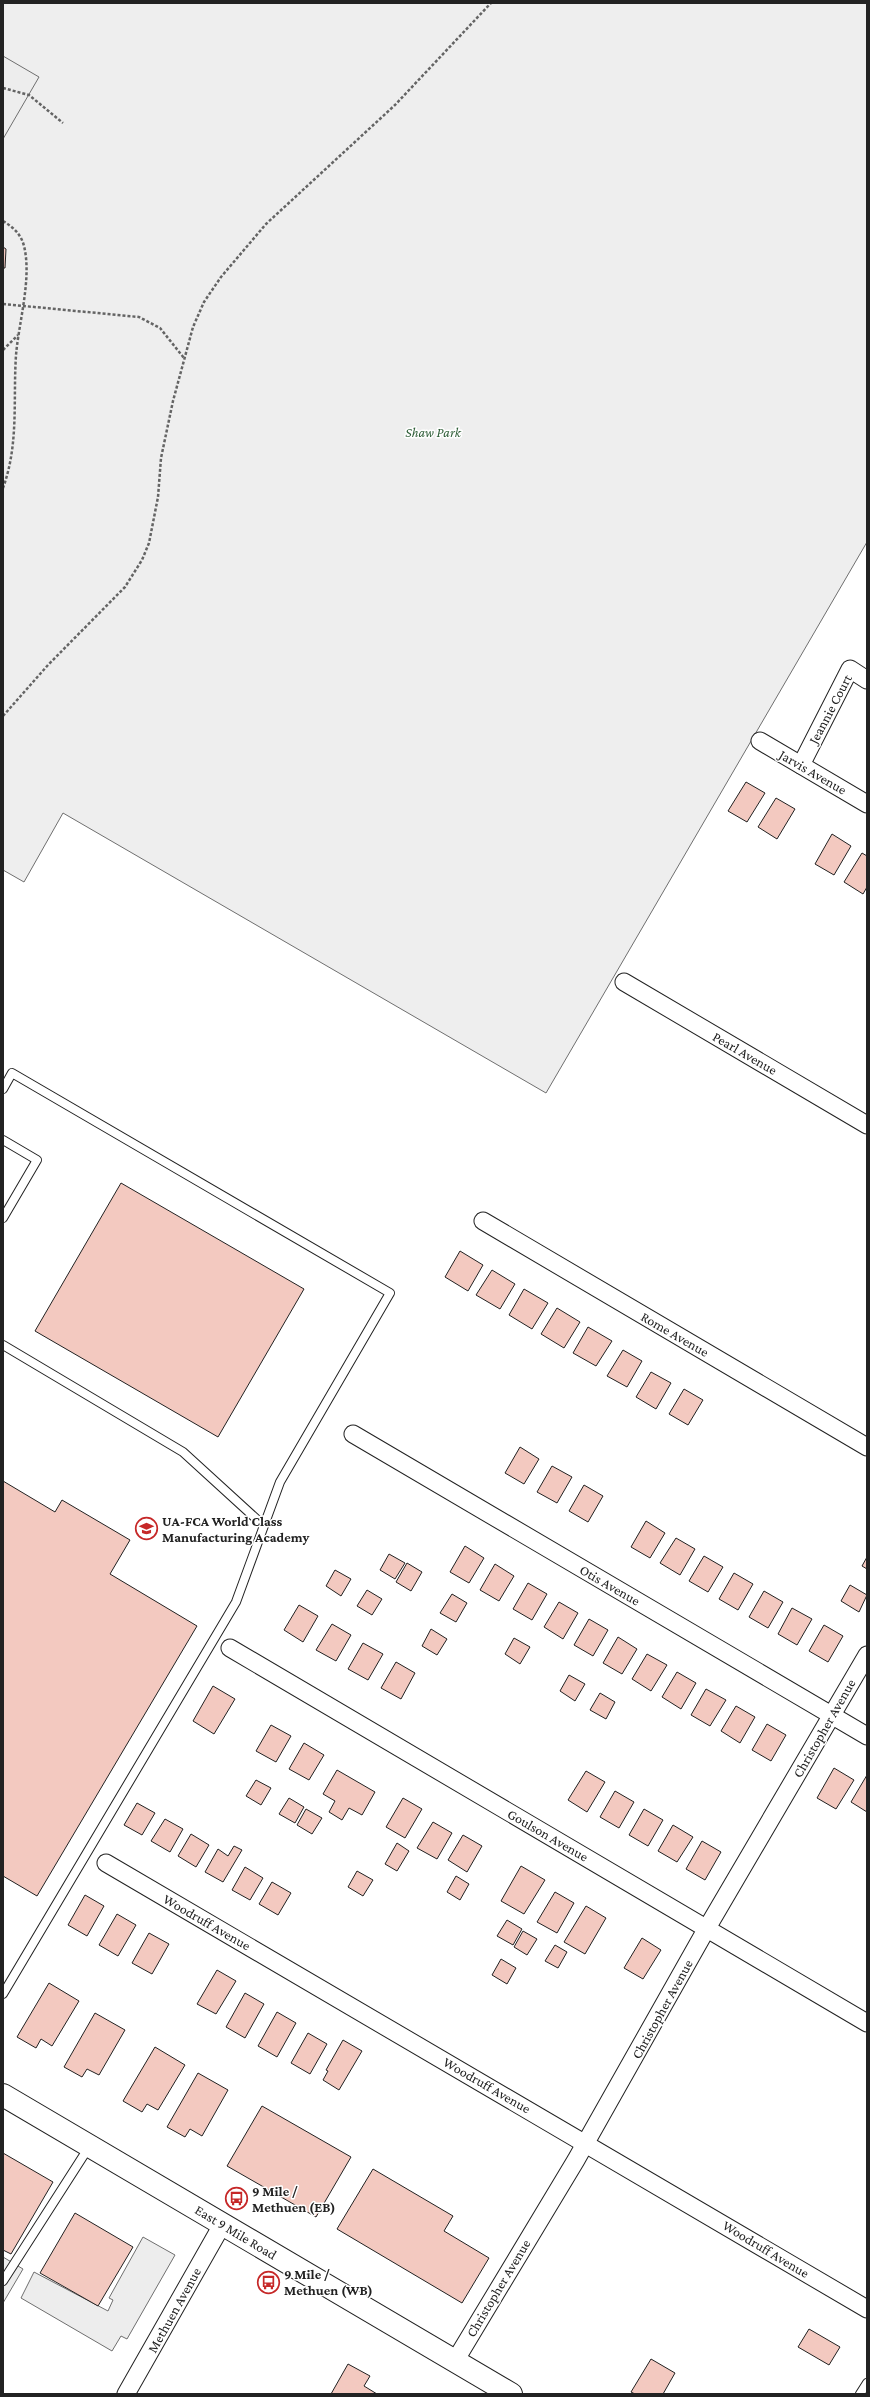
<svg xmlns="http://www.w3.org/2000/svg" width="870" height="2397" font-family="'Crimson Pro',serif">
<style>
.green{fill:#eee;stroke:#6f6f6f}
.parking{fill:#ededed;stroke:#6f6f6f}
.building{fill:#f3c9c0;stroke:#222}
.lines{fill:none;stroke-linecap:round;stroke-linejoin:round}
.service-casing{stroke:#222;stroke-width:10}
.minor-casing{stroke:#222;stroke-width:19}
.secondary-casing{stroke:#222;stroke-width:24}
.path{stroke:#646464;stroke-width:2.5;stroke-dasharray:3 2;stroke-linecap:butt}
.service{stroke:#fff;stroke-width:8}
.minor{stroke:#fff;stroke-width:17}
.secondary{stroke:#fff;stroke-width:22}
.labels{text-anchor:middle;stroke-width:3;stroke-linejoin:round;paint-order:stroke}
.park-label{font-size:14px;font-style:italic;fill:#2f5e38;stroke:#fff}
.street-label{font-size:14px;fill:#222;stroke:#fff}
.poi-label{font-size:14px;font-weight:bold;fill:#222;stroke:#fff;text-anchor:start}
</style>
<rect width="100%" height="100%" fill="#fff"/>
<!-- green -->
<path class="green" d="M3,3H867V542L546,1093L63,813L24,882L3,870Z"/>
<!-- parking -->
<g class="parking">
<path d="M3,56L39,77L3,139Z"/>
<path d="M143,2237L175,2255L127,2339L121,2336L112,2351L21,2298L34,2272L108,2311L113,2300L109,2298Z"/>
<path d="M3,2257L23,2269L3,2303Z"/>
</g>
<!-- building -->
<g class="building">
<path d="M3,247L6,249L5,268H3Z"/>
<path d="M746,782L765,793L747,822L728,811Z"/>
<path d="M776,798L795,809L777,839L758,827Z"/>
<path d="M832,834L851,846L834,875L815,864Z"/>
<path d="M862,853L867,856V887L863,894L844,882Z"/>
<path d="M121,1183L304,1289L218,1437L35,1331Z"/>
<path d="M460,1251L483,1265L468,1291L445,1277Z"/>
<path d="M492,1270L515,1284L500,1309L476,1295Z"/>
<path d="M524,1289L548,1303L532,1329L509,1315Z"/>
<path d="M557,1308L580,1322L564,1348L541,1334Z"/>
<path d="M588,1327L612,1341L596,1366L573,1353Z"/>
<path d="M623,1350L642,1361L627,1387L607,1376Z"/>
<path d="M651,1372L671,1383L656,1409L636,1397Z"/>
<path d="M684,1389L703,1400L688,1425L669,1414Z"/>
<path d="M520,1447L539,1459L524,1484L505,1473Z"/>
<path d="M552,1466L572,1477L557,1503L537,1492Z"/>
<path d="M3,1481L55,1512L62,1500L130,1540L110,1574L197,1626L37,1896L3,1876Z"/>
<path d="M584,1485L603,1496L588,1522L569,1511Z"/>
<path d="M646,1521L665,1533L650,1558L631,1547Z"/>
<path d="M676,1538L695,1549L680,1575L660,1563Z"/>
<path d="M465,1546L484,1558L469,1583L450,1572Z"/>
<path d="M389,1554L405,1563L395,1579L380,1570Z"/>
<path d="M704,1556L723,1567L708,1592L689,1581Z"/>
<path d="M867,1557V1569L862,1566Z"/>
<path d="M407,1563L422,1572L411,1591L396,1582Z"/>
<path d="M495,1564L514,1576L499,1601L480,1590Z"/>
<path d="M335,1570L351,1579L341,1596L326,1586Z"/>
<path d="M734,1573L753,1584L738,1610L719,1599Z"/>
<path d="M528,1583L547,1594L532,1620L513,1609Z"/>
<path d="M850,1585L867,1595L859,1612L841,1601Z"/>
<path d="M367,1590L382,1599L372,1615L357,1606Z"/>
<path d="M764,1591L783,1602L768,1628L749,1617Z"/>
<path d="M452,1594L467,1603L456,1622L440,1613Z"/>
<path d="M559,1602L578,1613L563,1639L544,1627Z"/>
<path d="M299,1605L318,1616L303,1642L284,1630Z"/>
<path d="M792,1608L812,1619L797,1645L778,1634Z"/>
<path d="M589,1619L608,1630L593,1656L574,1645Z"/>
<path d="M332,1624L351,1635L336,1661L316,1650Z"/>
<path d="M824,1625L843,1636L828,1662L809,1651Z"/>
<path d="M431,1629L447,1639L437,1655L422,1646Z"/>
<path d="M618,1637L637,1649L622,1674L603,1663Z"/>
<path d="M514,1638L530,1647L520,1664L505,1654Z"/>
<path d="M363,1643L383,1654L368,1680L348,1669Z"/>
<path d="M647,1654L667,1665L651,1691L632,1679Z"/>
<path d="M396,1662L415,1673L401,1699L381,1688Z"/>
<path d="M677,1672L696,1683L681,1709L662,1697Z"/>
<path d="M569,1675L585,1684L575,1701L560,1691Z"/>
<path d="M213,1686L235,1699L214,1734L193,1721Z"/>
<path d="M706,1689L726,1700L710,1726L691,1715Z"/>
<path d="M600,1693L615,1702L606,1719L590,1710Z"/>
<path d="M736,1706L755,1717L740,1743L721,1731Z"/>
<path d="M767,1724L786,1735L771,1761L752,1750Z"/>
<path d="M271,1725L291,1736L276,1762L256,1751Z"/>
<path d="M304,1743L324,1755L309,1780L289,1769Z"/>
<path d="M834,1768L854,1780L836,1809L817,1798Z"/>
<path d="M337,1770L375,1792L362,1815L349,1808L342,1820L329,1812L335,1801L323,1794Z"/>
<path d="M586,1771L605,1782L587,1812L568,1800Z"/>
<path d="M867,1775V1812L851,1802Z"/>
<path d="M256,1780L271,1788L261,1805L246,1796Z"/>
<path d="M615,1791L634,1802L619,1828L600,1817Z"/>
<path d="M289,1798L304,1807L295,1823L279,1814Z"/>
<path d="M403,1798L422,1809L405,1838L386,1827Z"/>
<path d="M137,1803L155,1813L142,1835L124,1825Z"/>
<path d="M306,1809L322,1818L312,1834L297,1825Z"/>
<path d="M644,1809L663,1820L648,1846L629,1835Z"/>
<path d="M165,1819L183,1829L170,1852L151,1841Z"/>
<path d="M433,1822L452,1833L437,1859L417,1848Z"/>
<path d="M673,1825L693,1837L677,1862L658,1851Z"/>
<path d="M191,1834L209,1845L196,1867L178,1856Z"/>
<path d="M463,1835L482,1846L467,1872L448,1860Z"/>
<path d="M702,1841L721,1852L705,1880L686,1869Z"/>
<path d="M397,1843L409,1851L397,1871L385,1864Z"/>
<path d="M234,1846L242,1850L223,1882L205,1872L218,1849L228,1856Z"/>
<path d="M521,1866L545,1880L524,1914L501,1901Z"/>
<path d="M245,1867L263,1878L250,1900L232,1890Z"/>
<path d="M357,1871L373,1880L363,1896L348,1887Z"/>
<path d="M456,1876L469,1884L460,1900L447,1892Z"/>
<path d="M272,1882L291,1893L278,1915L259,1904Z"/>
<path d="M555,1892L574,1903L557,1933L537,1922Z"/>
<path d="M85,1895L104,1906L87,1936L68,1925Z"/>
<path d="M586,1906L606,1918L585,1954L564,1942Z"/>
<path d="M117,1914L136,1925L118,1956L99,1945Z"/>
<path d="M507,1920L522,1929L513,1945L497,1936Z"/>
<path d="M523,1931L537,1939L527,1955L514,1947Z"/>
<path d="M149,1933L169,1944L152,1974L132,1963Z"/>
<path d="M642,1938L661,1950L643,1979L624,1968Z"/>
<path d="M555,1945L567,1952L558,1968L545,1961Z"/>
<path d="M501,1959L516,1968L507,1984L492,1975Z"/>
<path d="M217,1970L236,1981L216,2014L197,2004Z"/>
<path d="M49,1983L79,2001L52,2046L41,2039L36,2048L17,2037Z"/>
<path d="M245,1993L264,2004L245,2038L226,2027Z"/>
<path d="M277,2012L296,2023L277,2057L258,2046Z"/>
<path d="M95,2013L125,2030L99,2075L87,2069L82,2077L64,2067Z"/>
<path d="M308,2033L327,2044L310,2074L291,2063Z"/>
<path d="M343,2040L362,2051L339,2090L323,2080L328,2071L326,2070Z"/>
<path d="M155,2047L185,2065L158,2110L147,2104L142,2112L123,2101Z"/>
<path d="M198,2073L228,2090L202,2136L190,2129L185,2137L167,2127Z"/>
<path d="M262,2106L351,2157L316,2217L227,2166Z"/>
<path d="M3,2153L53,2182L11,2254L3,2250Z"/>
<path d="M373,2169L453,2216L444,2231L489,2258L462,2303L337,2229Z"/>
<path d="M75,2213L133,2247L98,2306L40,2273Z"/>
<path d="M809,2329L840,2347L829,2365L798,2347Z"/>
<path d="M651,2359L675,2373L663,2394H635L631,2392Z"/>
<path d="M348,2364L370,2376L364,2386L377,2394H331Z"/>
</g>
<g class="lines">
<defs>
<g id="service">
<path d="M3,1089L12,1073L390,1293L280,1482L236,1602L3,1994"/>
<path d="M3,1140L37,1160L3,1218"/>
<path d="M3,1345L183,1452L263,1525"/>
<path d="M3,2281L89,2147"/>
<path d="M860,2394L867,2383"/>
</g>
<g id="minor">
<path d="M760,741L867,804"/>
<path d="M801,765L850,669L867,680"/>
<path d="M624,982L867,1125"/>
<path d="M483,1221L867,1447"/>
<path d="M353,1434L867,1736"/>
<path d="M230,1648L867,2023"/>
<path d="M106,1863L867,2309"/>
<path d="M455,2361L576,2160L707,1928L867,1655"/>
<path d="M126,2394L222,2225"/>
</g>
<path id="secondary" d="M3,2095L511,2394"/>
</defs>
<!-- service casing -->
<use href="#service" class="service-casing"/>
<!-- minor casing -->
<use href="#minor" class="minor-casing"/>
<!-- secondary casing -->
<use href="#secondary" class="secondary-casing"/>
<!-- path -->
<g class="path">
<path d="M3,88L29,95L63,123"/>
<path d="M3,221C13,227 21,234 24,246C32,278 19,321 16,355C13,400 19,444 3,488"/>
<path d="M3,304L139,317L160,328L184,358"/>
<path d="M3,350L18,335"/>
<path d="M3,716L48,665L125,587L142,560L149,543L158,497L161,458L173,401L193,327L204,302L221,277L266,224L395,105L491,3"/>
</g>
<!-- service -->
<use href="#service" class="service"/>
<!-- minor -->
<use href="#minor" class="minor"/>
<!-- secondary -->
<use href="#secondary" class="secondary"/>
</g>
<!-- icons -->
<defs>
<symbol id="school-ring" viewBox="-11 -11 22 22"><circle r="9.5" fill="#fff" stroke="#c62828" stroke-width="1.5"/><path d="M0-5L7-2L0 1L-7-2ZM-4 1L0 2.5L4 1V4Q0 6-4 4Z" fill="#c62828"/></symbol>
<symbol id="bus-ring" viewBox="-11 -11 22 22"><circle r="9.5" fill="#fff" stroke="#c62828" stroke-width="1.5"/><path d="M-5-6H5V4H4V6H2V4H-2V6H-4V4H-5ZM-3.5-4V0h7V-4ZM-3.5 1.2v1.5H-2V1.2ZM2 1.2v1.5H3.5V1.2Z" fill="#c62828"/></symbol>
</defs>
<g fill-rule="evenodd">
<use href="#school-ring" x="134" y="1516" width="25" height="25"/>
<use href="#bus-ring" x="224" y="2186" width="25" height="25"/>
<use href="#bus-ring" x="256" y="2270" width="25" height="25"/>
</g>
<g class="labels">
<!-- park labels -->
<g class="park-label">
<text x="433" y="437">Shaw Park</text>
</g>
<!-- street labels -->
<g class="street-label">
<text transform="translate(830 709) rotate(-62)" y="5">Jeannie Court</text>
<text transform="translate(813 772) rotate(30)" y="5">Jarvis Avenue</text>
<text transform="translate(745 1053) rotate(30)" y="5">Pearl Avenue</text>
<text transform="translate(675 1334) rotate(30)" y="5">Rome Avenue</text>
<text transform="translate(610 1585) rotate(30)" y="5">Otis Avenue</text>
<text transform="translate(824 1728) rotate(-60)" y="5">Christopher Avenue</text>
<text transform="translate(548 1835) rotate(30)" y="5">Goulson Avenue</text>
<text transform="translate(207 1922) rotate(30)" y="5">Woodruff Avenue</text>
<text transform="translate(662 2009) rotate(-61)" y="5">Christopher Avenue</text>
<text transform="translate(487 2085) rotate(30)" y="5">Woodruff Avenue</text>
<text transform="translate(236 2232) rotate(31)" y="5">East 9 Mile Road</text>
<text transform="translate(766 2249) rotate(31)" y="5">Woodruff Avenue</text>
<text transform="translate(498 2288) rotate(-59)" y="5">Christopher Avenue</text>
<text transform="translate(174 2310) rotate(-61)" y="5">Methuen Avenue</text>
</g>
<!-- poi labels -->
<g class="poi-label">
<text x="162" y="1526">UA-FCA World Class<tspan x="162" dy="16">Manufacturing Academy</tspan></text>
<text x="252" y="2196">9 Mile /<tspan x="252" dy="16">Methuen (EB)</tspan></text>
<text x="284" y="2279">9 Mile /<tspan x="284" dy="16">Methuen (WB)</tspan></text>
</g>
</g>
<!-- border -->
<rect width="870" height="2397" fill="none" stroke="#222222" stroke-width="8"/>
</svg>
